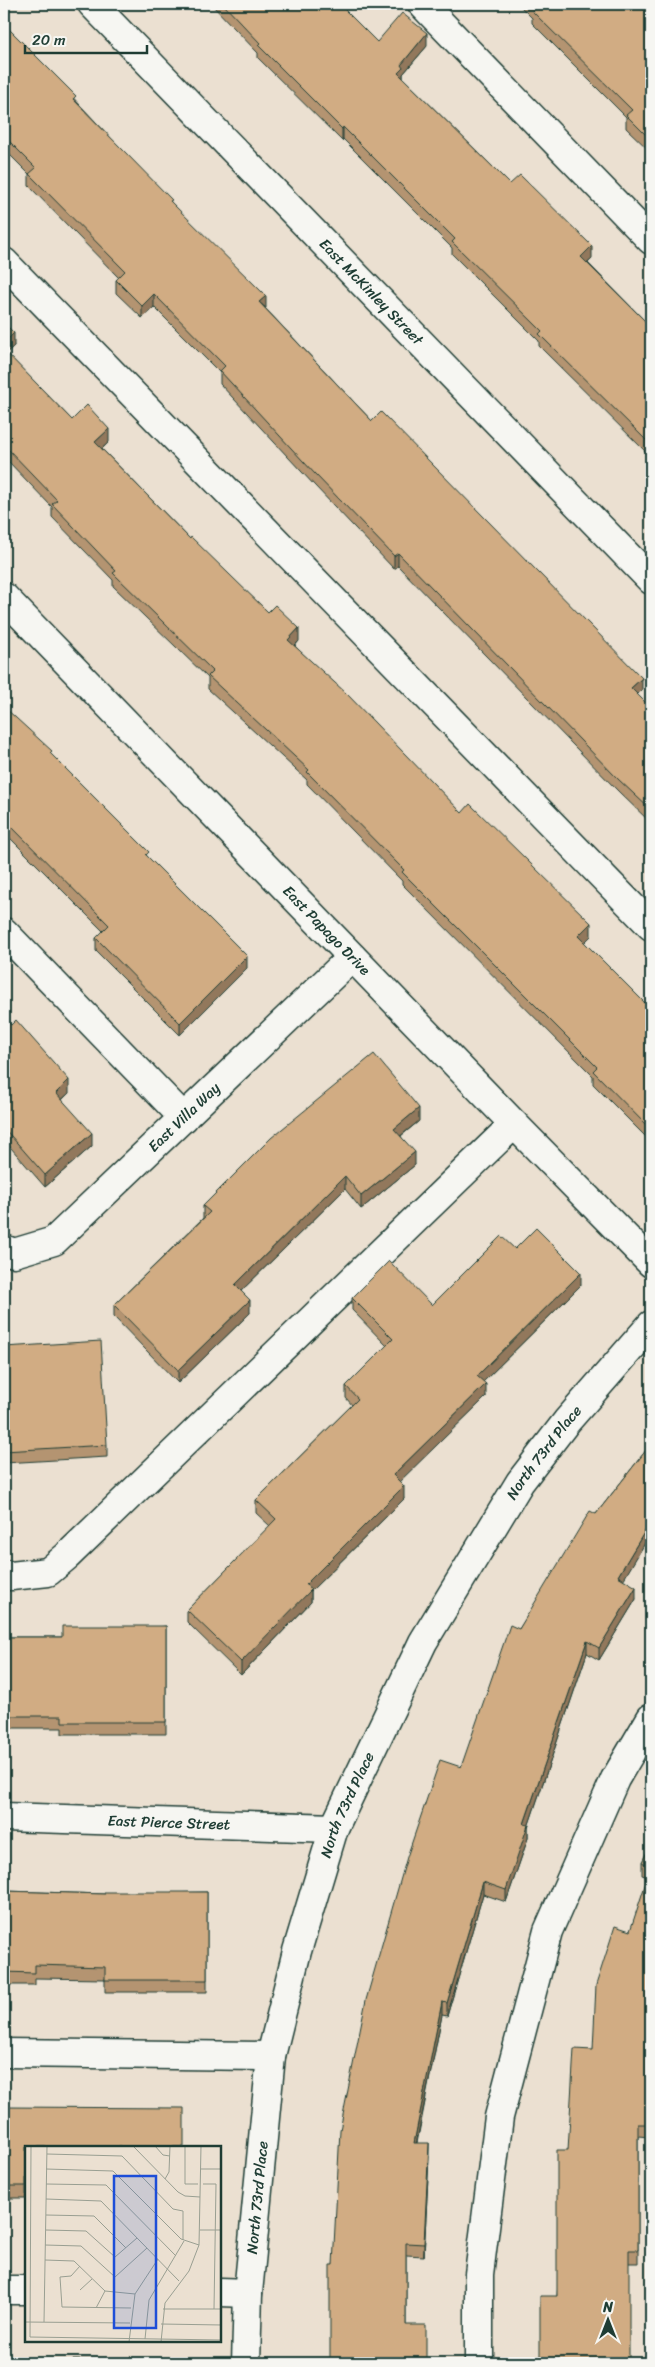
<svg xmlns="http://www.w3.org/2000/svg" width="655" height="2367" font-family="Sriracha,sans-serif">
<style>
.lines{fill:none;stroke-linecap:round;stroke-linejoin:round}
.minor-casing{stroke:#1f3d34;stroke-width:31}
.minor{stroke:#f6f6f2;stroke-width:28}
.wall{fill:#b49471;stroke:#1f3d34}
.shaded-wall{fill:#92785c;stroke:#1f3d34}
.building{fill:#d1ac83;stroke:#1f3d34}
.labels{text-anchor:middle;stroke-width:4.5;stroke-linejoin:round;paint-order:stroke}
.street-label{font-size:15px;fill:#1f3d34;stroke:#f6f6f2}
.inset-road{fill:none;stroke:#999f92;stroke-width:1}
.view{fill:#1d4ed8;fill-opacity:0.15;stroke:#1d4ed8;stroke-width:2.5}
.inset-edge{fill:none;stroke:#1f3d34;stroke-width:2.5}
</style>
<rect width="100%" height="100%" fill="#ebe0d1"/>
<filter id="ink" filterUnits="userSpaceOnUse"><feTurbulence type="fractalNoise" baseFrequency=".02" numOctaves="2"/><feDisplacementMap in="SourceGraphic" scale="10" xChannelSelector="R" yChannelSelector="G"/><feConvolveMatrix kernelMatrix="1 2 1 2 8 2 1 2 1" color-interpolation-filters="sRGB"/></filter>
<g filter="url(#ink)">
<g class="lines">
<defs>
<g id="minor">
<path id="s1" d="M92,4L651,580"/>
<path d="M422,4L651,240"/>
<path d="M4,262L651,926"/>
<path id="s2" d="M4,597L514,1124L651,1263"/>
<path d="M4,932L184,1118"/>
<path id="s3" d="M4,1249L14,1253L54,1241L352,957"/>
<path d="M4,1574L11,1576L48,1572L67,1556L514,1124"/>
<path id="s4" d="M4,1817L334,1828"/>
<path d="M4,2053L271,2056"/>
<path d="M4,2290H26"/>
<path d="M220,2292L248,2293"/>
<path id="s5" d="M246,2363L248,2293L271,2056L297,1951L334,1828L423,1642L520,1482L567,1421L651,1325"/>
<path d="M479,2363V2274L499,2117L548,1931L615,1779L651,1718"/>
</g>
</defs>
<!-- minor casing -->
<use href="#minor" class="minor-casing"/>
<!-- minor -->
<use href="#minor" class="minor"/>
</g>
<!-- wall -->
<g class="wall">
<path d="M211,4H339L377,42L427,46L403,74V78L510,184L592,259L588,263L651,327V457L539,346V341L452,254V248L343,139L342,141L258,58V53Z"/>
<path d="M518,4H647L651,8V152L626,128V117L532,23V18Z"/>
<path d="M4,24L172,203L265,308L372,421L642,690L637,695L651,708V823L618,791L398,566L394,569L315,486L220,384V373L154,307L142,318L116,293V280L119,278L29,186V174L4,149Z"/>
<path d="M4,323L14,346L6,353L72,420L109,442L102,449L190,539L299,641L295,646L462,813L591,936L584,943L651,1009V1142L593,1084V1076L402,884V881L307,784V780L208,689V678L113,586V580L52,517V507L7,460Z"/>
<path d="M4,707L52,755L149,858L247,968L180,1035L96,951V938L103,931L4,832Z"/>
<path d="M4,1017L69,1093L62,1100L92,1146L45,1187L4,1140Z"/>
<path d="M419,1121L401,1136L415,1165L361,1209L345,1189L241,1291L250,1313L178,1383L114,1317V1305L203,1218V1206Z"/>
<path d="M515,1249L581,1285L483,1382L486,1397L399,1481L404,1499L311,1591V1602L241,1675L187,1622V1610L270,1526L256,1513V1500L352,1405L346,1398V1386L387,1346L352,1310V1298L432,1305Z"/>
<path d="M4,1347L107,1445V1457L4,1463Z"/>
<path d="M651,1444V1533L623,1579L636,1599L599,1660L587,1653L528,1827V1838L506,1902L483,1894L447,2016L442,2015L417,2143L429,2156L424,2256L406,2255V2325L426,2363L333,2265L461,1767L519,1629L596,1514Z"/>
<path d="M166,1626V1734H62V1728H4V1637H62Z"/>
<path d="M651,1844L649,2137L638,2136V2263H629L557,2296L568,2150L593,2050L648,1877L642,1875V1862Z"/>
<path d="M4,1891L105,1894L207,1892V1992H105V1979L35,1978V1985H4Z"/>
<path d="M4,2107L26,2147V2198H4Z"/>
</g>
<!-- shaded-wall -->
<g class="shaded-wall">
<path d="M427,33V46L403,74V80L398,73L401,65Z"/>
<path d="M343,127V139L342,141V129Z"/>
<path d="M592,246V259L581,269V257Z"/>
<path d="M154,294V307L142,318V306Z"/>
<path d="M266,296V308L259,302Z"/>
<path d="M14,333V346L4,355V343Z"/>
<path d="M109,429V442L95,455V442Z"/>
<path d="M7,448V460L4,463V451Z"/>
<path d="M398,553V566L394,569V556Z"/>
<path d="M299,628V641L288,652V640Z"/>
<path d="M642,678V690L631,701V688Z"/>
<path d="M591,923V936L578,949V936Z"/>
<path d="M247,956V968L180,1035V1023Z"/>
<path d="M69,1080V1093L56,1105V1093Z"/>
<path d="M419,1108V1121L394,1141V1129Z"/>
<path d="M92,1133V1146L45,1187V1175Z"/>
<path d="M415,1152V1165L361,1209V1196Z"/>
<path d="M345,1176V1189L235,1297V1285Z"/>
<path d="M581,1273V1285L477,1388V1376Z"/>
<path d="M250,1300V1313L178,1383V1370Z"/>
<path d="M486,1384V1397L393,1488V1475Z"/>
<path d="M404,1486V1499L311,1591V1602L241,1675V1662L306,1584Z"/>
<path d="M651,1521V1533L618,1589V1576Z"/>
<path d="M636,1587V1599L599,1660V1648Z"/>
<path d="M587,1641V1653L528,1827V1838L506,1902V1890L524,1824Z"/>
<path d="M483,1882V1894L447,2016V2003Z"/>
<path d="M442,2002V2015L414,2155V2143Z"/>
<path d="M651,2079V2092L649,2137V2124Z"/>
<path d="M429,2143V2156L424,2256V2244Z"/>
</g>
<!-- building -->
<g class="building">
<path d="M223,4H339L377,42L402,13L427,33L401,65L403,68L398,73L510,184L520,175L592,246L581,257L651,327V445L539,334L542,331L452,242L455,239L343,127L342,129L258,45L260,43Z"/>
<path d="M531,4H647L651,8V140L626,115L632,110L532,11L535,8Z"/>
<path d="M4,24L76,96L73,99L172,200L170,201L266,296L259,302L372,421L381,412L642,678L631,688L651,708V810L618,779L398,553L394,556L315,474L220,371L225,366L154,294L142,306L116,280L125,271L29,174L36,168L4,136Z"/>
<path d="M4,323L14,333L4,343Z"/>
<path d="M4,350L72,420L87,405L109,429L95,442L190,539L191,537L268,612L275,605L299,628L288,640L346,693L462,813L470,804L591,923L578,936L651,1009V1130L593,1071L597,1067L402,872L404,870L307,772L309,770L208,676L213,671L113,573L116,571L52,504L57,500L7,448L4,451Z"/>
<path d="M4,707L52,751L50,753L149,852L146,855L247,956L180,1023L96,938L109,925L4,819Z"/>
<path d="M4,1017L11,1025L16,1020L69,1080L56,1093L92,1133L45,1175L4,1128Z"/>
<path d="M374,1054L419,1108L394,1129L415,1152L361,1196L345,1176L235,1285L250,1300L178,1370L114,1305L210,1212L203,1206L271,1138Z"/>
<path d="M536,1228L581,1273L477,1376L486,1384L393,1475L404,1486L306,1584L311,1590L241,1662L187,1610L276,1519L256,1500L358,1399L346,1386L393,1339L352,1298L389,1261L432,1305L501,1236L515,1249Z"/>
<path d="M101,1341L107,1445L4,1451V1347Z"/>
<path d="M651,1444V1521L618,1576L636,1587L599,1648L587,1641L524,1824L528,1825L506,1890L483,1882L447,2003L442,2002L414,2143H429L424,2244L406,2243V2325H426V2363H330V2265H333L340,2130L366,2000L407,1857L440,1760L461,1767L510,1625L519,1629L590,1511L596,1514Z"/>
<path d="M62,1626H166V1722H62V1716H4V1637H62Z"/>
<path d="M651,1844V2079L649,2124H638V2250H629V2363H540V2296H557V2150H568L574,2049L593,2050L596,1985L615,1926L630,1931L651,1867L642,1862Z"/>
<path d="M4,1891L105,1894V1892H207V1980H105V1967L35,1965V1973L4,1972Z"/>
<path d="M4,2107L184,2108V2147H26V2186H4Z"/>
<path d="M73,2360H175V2363H4H73Z"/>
</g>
</g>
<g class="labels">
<!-- street labels -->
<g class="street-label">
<text dy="5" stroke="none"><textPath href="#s1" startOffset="401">East McKinley Street</textPath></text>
<text dy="5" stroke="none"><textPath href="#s2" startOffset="464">East Papago Drive</textPath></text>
<text dy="5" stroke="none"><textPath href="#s3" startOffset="232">East Villa Way</textPath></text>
<text dy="5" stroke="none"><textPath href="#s5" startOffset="976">North 73rd Place</textPath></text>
<text dy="5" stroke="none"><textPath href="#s5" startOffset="571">North 73rd Place</textPath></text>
<text dy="5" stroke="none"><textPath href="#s4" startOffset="165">East Pierce Street</textPath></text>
<text dy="5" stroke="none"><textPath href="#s5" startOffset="166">North 73rd Place</textPath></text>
</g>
</g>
<!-- overview -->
<g transform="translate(25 2146)">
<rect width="196" height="196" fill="#ebe0d1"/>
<path class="inset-road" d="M6,0L5,191L197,194M108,0L153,46L160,50L175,51M130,0L138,9L145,10M160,0V38H173M22,8L97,10L148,63L158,65V94M21,23L88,25L156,93L174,99M176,23H197M140,33L144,26L145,0M21,38L81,39L151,110M178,38H191L189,163M21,53L76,55L154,135M21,69L69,70L101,102M21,84L61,85L90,111L112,92M175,84H197M20,99L56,100L90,131L122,102M20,114L49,115L80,145L110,148M55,120L46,130L35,131L37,161L106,162M55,144L67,133M71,162L80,145M138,163H197M0,176L105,177M19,176L22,0M136,178L197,179M120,193L124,154L159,95M104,196L110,148L133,113M136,196L140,157L164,125L174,99L176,0"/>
<path class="view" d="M89,30H131V182H89Z"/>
<rect width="196" height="196" class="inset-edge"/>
</g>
<!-- margin -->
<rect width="655" height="2367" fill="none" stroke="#f6f6f2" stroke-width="20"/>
<rect x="10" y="10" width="635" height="2347" fill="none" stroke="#1f3d34" stroke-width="2" filter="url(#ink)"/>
<!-- north arrow -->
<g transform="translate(608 2320)" stroke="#f6f6f2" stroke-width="4" paint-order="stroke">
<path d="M0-4L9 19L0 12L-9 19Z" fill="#1f3d34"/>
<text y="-8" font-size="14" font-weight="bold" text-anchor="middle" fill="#1f3d34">N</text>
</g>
<!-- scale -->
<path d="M25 45v8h122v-8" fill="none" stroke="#1f3d34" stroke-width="2.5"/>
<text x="32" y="45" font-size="15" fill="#1f3d34" stroke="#f6f6f2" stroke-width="4" paint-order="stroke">20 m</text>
</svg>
